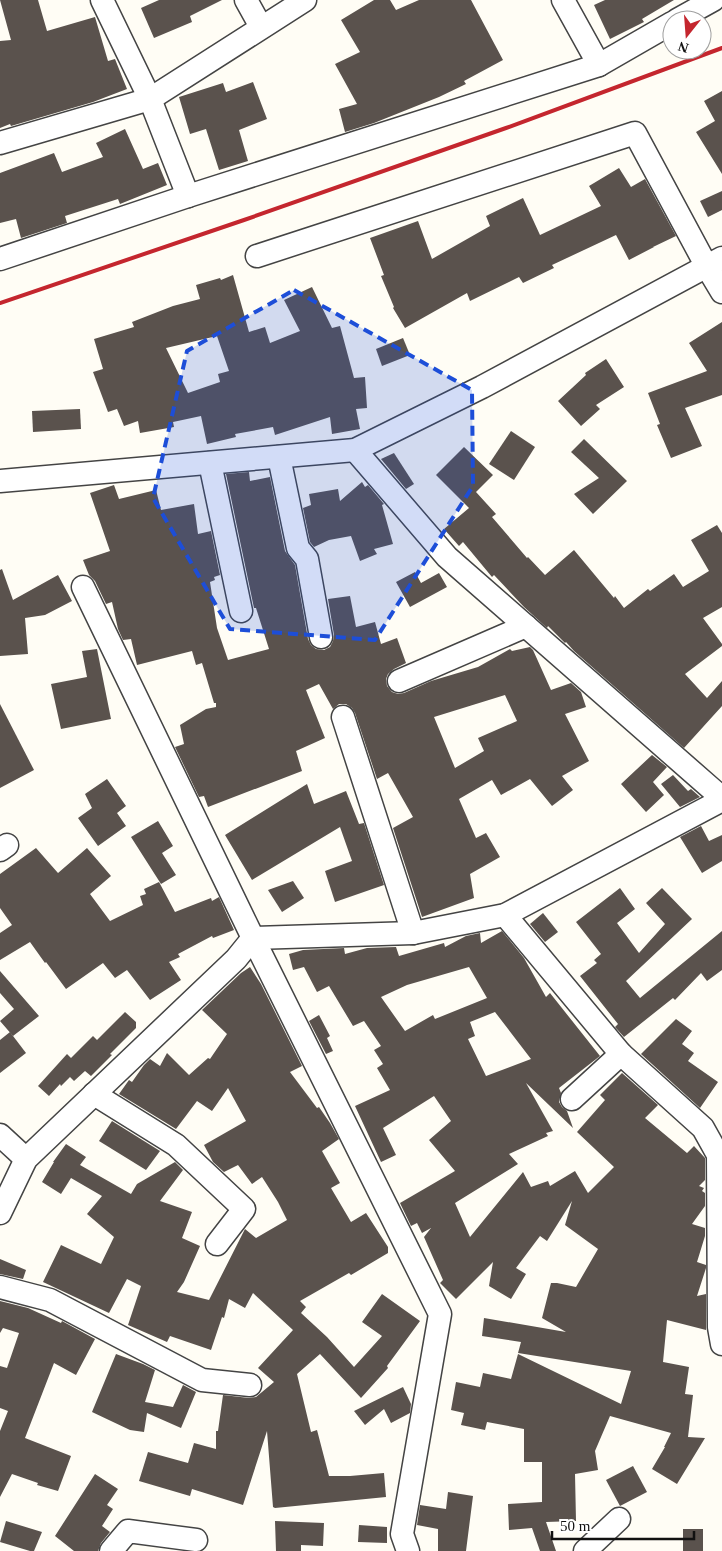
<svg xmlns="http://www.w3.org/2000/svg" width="722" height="1551" font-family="Georgia,serif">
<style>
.building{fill:#5a524d;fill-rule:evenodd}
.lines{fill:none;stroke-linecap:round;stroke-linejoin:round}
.minor-casing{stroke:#444;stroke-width:25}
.minor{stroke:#fff;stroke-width:22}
.rail{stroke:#c4262e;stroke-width:4}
.marked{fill:#1d4ed8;fill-opacity:0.2;stroke:#1d4ed8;stroke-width:4;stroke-dasharray:10 6;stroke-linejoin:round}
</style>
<rect width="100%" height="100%" fill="#fffdf5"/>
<!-- building -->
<g class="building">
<path d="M0,0H38L47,31L95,17L108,61L115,59L127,89L93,102L11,126L10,124L0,128V41L11,40Z"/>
<path d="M159,0H222L190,16L192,22L154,38L141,8Z"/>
<path d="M374,0H390L396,10L419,0H471L503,60L464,81L466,84L439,97L374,123L345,132L339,109L357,104L335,64L360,52L341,20Z"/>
<path d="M605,0H674L642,19L644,22L610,39L594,5Z"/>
<path d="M253,82L267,119L239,130L248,161L219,170L206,129L190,134L179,97L223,83L226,92Z"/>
<path d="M722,91V174L696,132L715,121L704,101Z"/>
<path d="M125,129L143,169L158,163L167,185L120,204L118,199L65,216L67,223L21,238L16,219L0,223V173L54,153L62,172L103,157L96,143Z"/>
<path d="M619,168L631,187L645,179L676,236L653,247H654L629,260L616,235L552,265L554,268L523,283L519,277L470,301L467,293L405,328L393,308L394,307L381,276L384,275L370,238L418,221L432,259L490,226L486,216L523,198L540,235L601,206L589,186Z"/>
<path d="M722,191V210L708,217L700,201Z"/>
<path d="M233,275L249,332L265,327L270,343L300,331L284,300L312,287L332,328L340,326L354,378L365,377L367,408L356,409L360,429L332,434L330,417L275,435L273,427L235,434L236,437L207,444L201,416L173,422L174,427L140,433L138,421L124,426L117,409L108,412L93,372L103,369L94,339L134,327L132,322L173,306L200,299L196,285L220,278L221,280ZM217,336L229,371L218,374L220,382L188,393L166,348Z"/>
<path d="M722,322V395L685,408L702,446L671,458L657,425L660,424L648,393L707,371L689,343Z"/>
<path d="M403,338L410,355L382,366L376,349Z"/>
<path d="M606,359L624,387L596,405L600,409L581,426L558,401L586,375L585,373Z"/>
<path d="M80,409L81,429L33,432L32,411Z"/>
<path d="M511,431L535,447L514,480L489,464Z"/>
<path d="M584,439L627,481L593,514L574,494L599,478L571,452Z"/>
<path d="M464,447L493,475L476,492L496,514L492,517L527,558L528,557L545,575L574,550L614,598L615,596L624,608L648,589L650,591L674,574L683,587L709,571L691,540L717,525L722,533V607L703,618L722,644V646L685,674L707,698L722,681V706L684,748L574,651L566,642L565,643L548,626L547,628L524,607L494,575L492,577L463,542L459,546L444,529L469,508L436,475Z"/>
<path d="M394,453L414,484L406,489L381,459Z"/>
<path d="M249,472L250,481L270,477L285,551L295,565L308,639L311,645L316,649L324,650L330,647L333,641L334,635L328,599L350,596L356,627L375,622L381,644L397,638L406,663L394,669L388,674L386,679L387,686L392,692L398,694L404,693L431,681L478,667L510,649L512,651L530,647L533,650L551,690L571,683L581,692L586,707L565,714L589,761L562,776L573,790L552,806L530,779L501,795L492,780L459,799L476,838L486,833L500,857L470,874L474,898L422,917L393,828L413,817L388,773L377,779L355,713L352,708L346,704H339L333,709L319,684L306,690L325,738L296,751L302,771L208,807L204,796L199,797L175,747L184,744L180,725L206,709L216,707V703H214L202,663L196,665L192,651L137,665L131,639L123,640L118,629L112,602L106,604L95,581L89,575L83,560L110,551L90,493L114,485L119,499L156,490L161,510L194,504L198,534L211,531L220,575L214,577L215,580L210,582L217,628L228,660L269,649L256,608H254L226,474ZM505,695L517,721L478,738L484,751L455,768L434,717Z"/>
<path d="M362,482L365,487L368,485L384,504L382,505L393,544L374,549L377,554L360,561L351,536L329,540L314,547L310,542L303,508L311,505L309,494L338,489L340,501Z"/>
<path d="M2,569L13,600L58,575L72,601L45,615L25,618L28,654L0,656V570Z"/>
<path d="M415,572L421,583L439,573L447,587L410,607L396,582Z"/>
<path d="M97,649L111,719L61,729L51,684L87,677L82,651Z"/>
<path d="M0,704L34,770L0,788Z"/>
<path d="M652,755L667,767L653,782L664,795L646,812L621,784Z"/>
<path d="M673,775L688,791L691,789L700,797L680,807L661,784Z"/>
<path d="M107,779L126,806L117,813L126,826L98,846L78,818L92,808L85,794Z"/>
<path d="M307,784L314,804L346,791L359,824L364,823L384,885L335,902L325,871L352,861L340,827L252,880L225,835Z"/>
<path d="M158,821L173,846L162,853L176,875L161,884L131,837Z"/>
<path d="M701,826L709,841L722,835V861L702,873L680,837Z"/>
<path d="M36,848L58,873L87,848L111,876L90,894L110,921L143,905L140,896L146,894L144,889L159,882L175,912L211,898L212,901L219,897L234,930L213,938L212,936L178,954L180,957L169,962L181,980L150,1000L127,970L115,978L103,963L66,989L46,962L45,963L30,942L0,960V933L12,925L0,908V874Z"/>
<path d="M293,881L304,898L282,912L268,890Z"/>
<path d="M620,888L635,909L617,923L639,953L665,924L646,903L662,888L692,919L626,981L640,998L722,931V970L707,981L701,973L675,1000L673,998L624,1037L615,1027L618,1024L580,976L597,963L594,960L601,954L576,922Z"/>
<path d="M543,913L558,932L545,942L530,924Z"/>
<path d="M502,931L524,958L546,997L550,993L600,1056L559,1088L561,1093L559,1102L562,1107L567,1111L573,1128L526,1083L553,1131L546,1133L548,1136L509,1154L518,1164L455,1203L470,1237L523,1172L531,1187L548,1181L550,1186L575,1171L588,1193L614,1167L577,1132L605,1100L600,1095L622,1073L658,1105L645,1118L687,1153L694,1146L705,1158V1180L699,1186L704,1188L702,1191L705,1193V1206L692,1224L705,1228V1236L697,1262L706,1265V1268L697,1296L706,1294V1330L667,1320L663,1362L689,1367L685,1394L693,1395L688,1437L705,1438L677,1484L652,1469L665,1447H664L671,1433L610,1416L595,1451L598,1470L575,1474L576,1521L546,1522L556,1551H540L532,1528L509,1530L508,1504L542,1502V1462H524V1429L487,1422L485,1430L461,1425L464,1413L451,1410L456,1382L480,1387L483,1373L511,1379L518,1354L621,1404L631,1371L518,1353L521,1342L482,1336L484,1318L566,1332L542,1318L551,1283H557L576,1287L598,1249L565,1225L572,1201L547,1241L540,1236L516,1268L526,1274L511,1299L489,1286L493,1262L456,1299L440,1283L443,1280L424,1237L431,1228L422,1233L417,1223L411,1226L400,1203L455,1171L429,1140L451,1121L434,1096L383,1128L396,1155L381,1162L355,1106L390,1090L377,1068L383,1064L374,1050L381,1046L364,1021L353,1026L329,986L317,992L304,967L293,970L289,954L303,950L344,948L345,954L367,948L396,947L399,956L444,943L445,947L466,936L480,933L481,943ZM469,967L487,998L435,1019L433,1015L405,1031L381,997L407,985ZM495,1012L531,1059L486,1076L468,1039L475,1036L470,1022Z"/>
<path d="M250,967L261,984L302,1066L290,1072L317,1108L319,1107L330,1123L339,1139L322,1151L340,1183L331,1188L351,1222L366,1213L388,1247V1253L351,1275L349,1273L300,1301L306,1307L301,1313L327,1337L354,1367L382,1336L362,1322L382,1294L420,1321L387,1366L388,1368L361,1398L320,1354L297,1374L311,1432L317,1430L329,1476H350L384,1473L386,1497L275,1508L273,1507L267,1431L243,1505L192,1489L190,1496L139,1481L148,1452L188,1463L194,1443L216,1449V1431H218L223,1395L249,1398L256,1397L274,1382L258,1368L293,1330L253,1293L245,1308L229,1299L224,1318L222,1317L211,1350L170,1336L167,1342L128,1325L141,1286L127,1279L109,1313L43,1282L61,1245L101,1264L114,1237L87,1214L102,1196L71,1178L61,1194L42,1182L54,1162H53L66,1144L86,1157L80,1165L131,1194L137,1184L175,1162L183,1170L160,1201L192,1212L182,1238L200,1246L184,1282L177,1292L209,1300L245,1229L256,1238L287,1220L278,1202L262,1177L252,1184L238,1165L224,1172L213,1162L204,1145L246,1121L228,1088L212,1111L197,1101L176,1129L119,1094L129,1080L132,1082L144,1065L150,1059L160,1066L167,1053L189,1075L208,1058L210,1059L227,1034L202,1010L241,973Z"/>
<path d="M0,971L39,1016L13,1036L0,1021L14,1009L0,993Z"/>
<path d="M125,1012L136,1022V1028L110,1054L112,1055L91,1076L85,1071L74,1081L70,1077L61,1086L60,1084L49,1096L38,1086L67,1054L71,1058L93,1036L97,1040Z"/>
<path d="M319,1015L330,1036L327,1038L333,1051L326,1054L309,1021Z"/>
<path d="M676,1019L692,1031L682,1044L694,1053L688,1061L718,1082L700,1108L641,1054Z"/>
<path d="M10,1032L26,1053L0,1073V1040Z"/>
<path d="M112,1121L160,1151L146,1170L99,1141Z"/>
<path d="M0,1259L26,1270L23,1279L0,1274Z"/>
<path d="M0,1301L28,1308L61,1323L62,1321L95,1339L76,1375L54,1363L25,1438L71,1456L58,1491L37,1485L38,1483L12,1474L0,1497V1431L8,1411L0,1408V1366L7,1368L19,1333L3,1328L0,1333Z"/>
<path d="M116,1354L143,1364L155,1370L145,1402L173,1407L183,1385L196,1392L181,1428L147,1413L144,1432L130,1430L92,1412Z"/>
<path d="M403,1387L411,1404L410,1413L391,1423L384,1409L365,1425L354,1411Z"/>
<path d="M633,1466L647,1492L620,1506L606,1480Z"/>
<path d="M95,1474L118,1489L107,1505L113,1509L102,1526L110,1532L101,1543L98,1551H74L55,1536Z"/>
<path d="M448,1492L473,1496L466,1551H438V1529L417,1525L420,1505L446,1509Z"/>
<path d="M6,1521L42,1532L34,1551H30L0,1542Z"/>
<path d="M275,1521L324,1523L323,1546L301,1545V1551H276Z"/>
<path d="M359,1525L387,1527V1543L358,1542Z"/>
<rect x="683" y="1529" width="20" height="22"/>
</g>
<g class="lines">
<defs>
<g id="minor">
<path d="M102,0L150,99L188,196"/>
<path d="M246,0L261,27"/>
<path d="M563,0L599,65"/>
<path d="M677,20L713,0"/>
<path d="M0,143L150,99L305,0"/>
<path d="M257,256L635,133L707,267L722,292"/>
<path d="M0,259L188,196L599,65L672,23"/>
<path d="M355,450L447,557L722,798"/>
<path d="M279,457L298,548L307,559L321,637"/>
<path d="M210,463L241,611"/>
<path d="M0,481L355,450L482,387L722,258"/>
<path d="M83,587L253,938L440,1314L402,1534L408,1551"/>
<path d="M399,681L526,626"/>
<path d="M343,717L413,933"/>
<path d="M0,850L7,845"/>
<path d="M505,915L621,1054L703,1128L718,1155L719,1327L722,1344"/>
<path d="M94,1094L176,1145L244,1209L217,1244"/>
<path d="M572,1099L621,1054"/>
<path d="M0,1135L26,1159"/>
<path d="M0,1213L26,1159L236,959L253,938L413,933L505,915L722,800"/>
<path d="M0,1287L50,1300L202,1380L250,1385"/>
<path d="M111,1551L128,1531L196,1540"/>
<path d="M585,1551L619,1519"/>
</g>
</defs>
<!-- minor casing -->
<use href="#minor" class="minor-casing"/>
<!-- minor -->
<use href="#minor" class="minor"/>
<!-- rail -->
<path class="rail" d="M0,303L244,220L506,128L722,48"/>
</g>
<!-- marked area -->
<path class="marked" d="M294,290L472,390L473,486L375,640L230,629L153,498L187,351Z"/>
<!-- north arrow -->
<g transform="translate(687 35) rotate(197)"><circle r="24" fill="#ffffff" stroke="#a0a0a0"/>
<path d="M0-4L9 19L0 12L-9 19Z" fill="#c4262e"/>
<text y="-8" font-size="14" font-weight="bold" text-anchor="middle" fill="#111111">N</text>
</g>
<!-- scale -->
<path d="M552 1531v8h142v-8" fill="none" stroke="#111111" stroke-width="2.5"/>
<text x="560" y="1531" font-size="15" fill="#111111" stroke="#ffffff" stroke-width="4" paint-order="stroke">50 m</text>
</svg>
